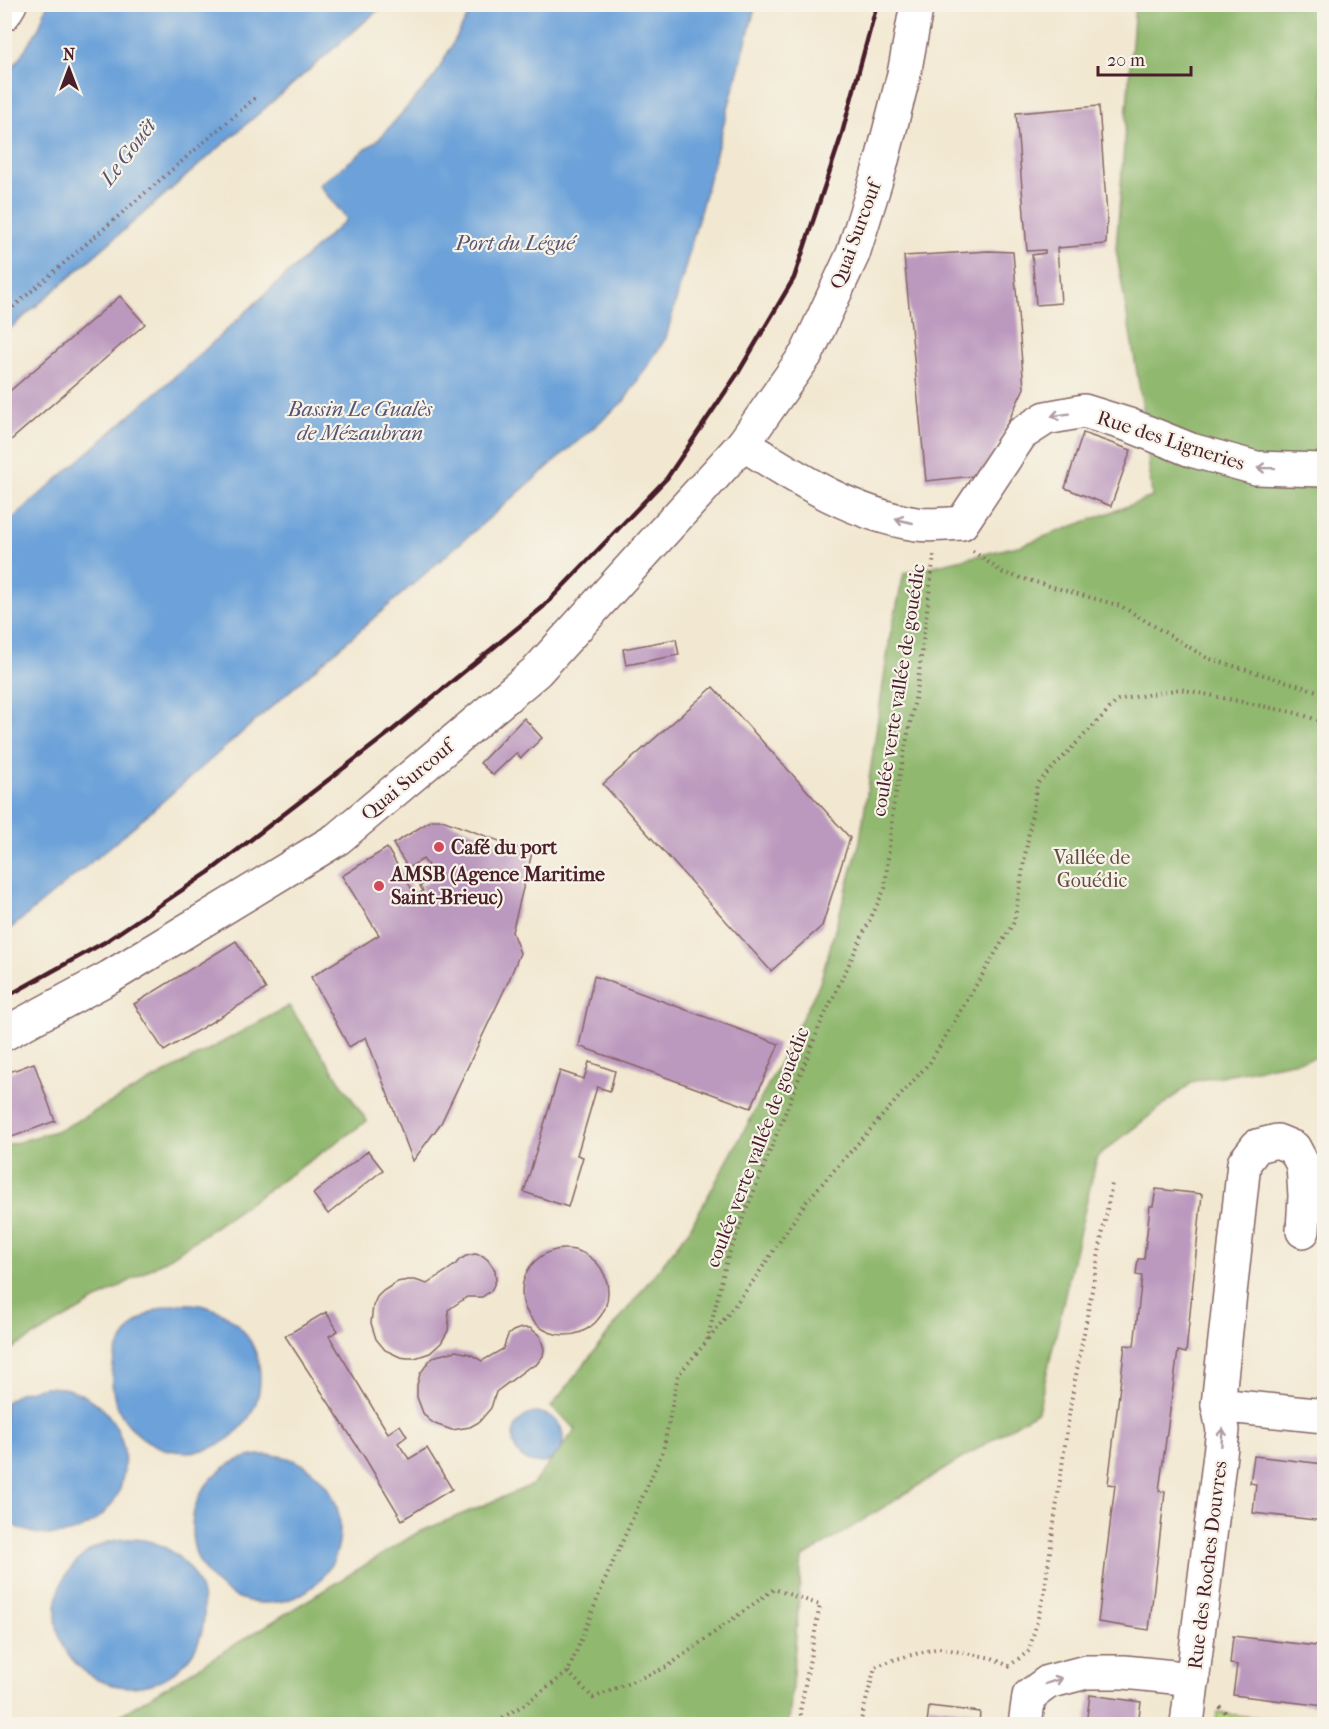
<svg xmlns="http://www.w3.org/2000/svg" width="1329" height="1729" font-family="'IM FELL French Canon',serif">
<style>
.green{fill:#b6d880;stroke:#807c56;stroke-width:1.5}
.forest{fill:#90b86e;stroke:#6d6c4c;stroke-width:1.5}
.water{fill:#6ca2d9;stroke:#5b6082;stroke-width:1.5}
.building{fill:#bb98be}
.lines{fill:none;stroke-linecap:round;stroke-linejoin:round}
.minor-casing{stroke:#856565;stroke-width:36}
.path{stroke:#856565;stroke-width:4;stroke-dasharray:1.5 4.5;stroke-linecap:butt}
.minor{stroke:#fff;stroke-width:33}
.rail{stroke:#4a1f2b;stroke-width:4.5}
.oneway{stroke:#ae9aa0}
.poi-dot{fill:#d1495b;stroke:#f7f3e8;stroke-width:2}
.labels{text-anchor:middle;stroke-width:4.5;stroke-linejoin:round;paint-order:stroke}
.street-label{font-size:20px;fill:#4a1f2b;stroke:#f7f3e8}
.poi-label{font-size:20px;font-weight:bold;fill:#4a1f2b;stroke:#f7f3e8;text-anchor:start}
.park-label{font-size:20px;fill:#654d40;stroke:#f7f3e8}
.water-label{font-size:21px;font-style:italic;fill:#585371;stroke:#f7f3e8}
</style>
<rect width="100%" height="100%" fill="#f7f3e8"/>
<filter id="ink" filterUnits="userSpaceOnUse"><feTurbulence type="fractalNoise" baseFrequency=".0167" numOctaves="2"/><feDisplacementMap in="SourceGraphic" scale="12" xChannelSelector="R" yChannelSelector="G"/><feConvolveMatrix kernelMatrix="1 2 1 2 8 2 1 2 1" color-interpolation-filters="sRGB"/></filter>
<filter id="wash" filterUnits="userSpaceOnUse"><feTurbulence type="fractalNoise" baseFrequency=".008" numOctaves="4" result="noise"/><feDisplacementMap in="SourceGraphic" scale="24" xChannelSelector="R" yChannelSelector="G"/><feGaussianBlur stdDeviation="1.35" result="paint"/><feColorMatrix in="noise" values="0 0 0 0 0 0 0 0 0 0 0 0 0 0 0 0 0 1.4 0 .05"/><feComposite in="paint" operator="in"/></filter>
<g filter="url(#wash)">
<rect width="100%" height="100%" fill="#f2e8d1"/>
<!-- green -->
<path class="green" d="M1217,1713L1317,1724H1216Z"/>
<!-- forest -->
<g class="forest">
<path d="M1135,5H1324V1056L1194,1081L1097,1157L1038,1411L802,1558L789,1724H106L417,1533L532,1485L576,1429L551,1407L689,1230L750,1120L820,983L860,841L890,637L904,573L1022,545L1152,497L1144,414L1116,249Z"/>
<path d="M289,1006L367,1121L174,1255L5,1353V1146L62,1129Z"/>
</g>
<!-- water -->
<g class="water">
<path d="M47,5V4L384,5L5,333V80L39,28Z"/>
<path d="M474,5H756L666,338L624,401L117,841L5,933V525L197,357L347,219L319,185L379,139L435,76Z"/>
<circle cx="186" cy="1378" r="74"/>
<path d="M44,1387C53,1388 63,1387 71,1390C110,1403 132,1440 122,1480C121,1485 120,1490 118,1494C95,1537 43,1547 5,1520V1403L19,1393Z"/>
<circle cx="538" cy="1438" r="25"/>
<circle cx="266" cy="1529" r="74"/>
<circle cx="130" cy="1613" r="74"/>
</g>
<g id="blocks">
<!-- building -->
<g class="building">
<path d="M1099,106L1107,216L1106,244L1057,248L1061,303L1036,305L1032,255L1045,253V250L1027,251L1016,113Z"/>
<path d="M989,251L1013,252L1024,388L983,475L926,481L904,256Z"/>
<path d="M120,296L145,324L4,446V396Z"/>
<path d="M1083,433L1131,450L1111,506L1065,488Z"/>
<path d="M676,639L679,655L626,665L623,649Z"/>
<path d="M713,687L850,838L822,926L771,971L603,784Z"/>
<path d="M524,718L542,738L521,758L516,753L493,775L480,763Z"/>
<path d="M432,820H442L532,853L512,932L520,953L509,980L441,1123L413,1161L366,1037L349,1047L311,977L379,935L342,876L387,848L416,896L423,891L420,886L437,877L423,859L408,868L393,844Z"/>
<path d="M236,941L266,989L164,1051L134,1004Z"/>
<path d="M594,976L779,1044L751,1108L579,1046Z"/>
<path d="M589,1062L615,1071L610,1091L597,1087L577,1155L583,1157L568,1207L524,1192L560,1071L584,1079Z"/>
<path d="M34,1063L55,1121L4,1140V1074Z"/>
<path d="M368,1151L383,1170L328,1214L313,1194Z"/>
<path d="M1156,1189L1202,1194L1186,1353L1178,1351L1159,1491L1165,1492L1149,1630L1098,1622L1115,1485L1108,1484L1125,1345L1134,1346L1142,1276L1136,1275L1138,1259H1144L1150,1206H1153Z"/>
<circle cx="565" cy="1292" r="43"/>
<path d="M475,1254L483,1256L488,1260L495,1270L496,1280L491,1291L482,1297H467L448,1310L449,1320L448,1331L441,1343L430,1353L415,1358H407L400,1357L385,1350L376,1339L371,1323L373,1306L377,1297L383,1291L397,1282L408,1280H415L427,1284L455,1265L459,1260L466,1256Z"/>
<path d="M326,1312L338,1331L329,1336L388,1433L400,1425L407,1436L398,1443L409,1459L427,1448L452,1489L402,1520L365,1458L285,1336Z"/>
<path d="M521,1328H530L540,1336L544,1349L543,1356L536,1365L528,1368L496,1392L491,1408L479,1422L470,1427L452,1430L435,1424L428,1419L423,1413L417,1397V1385L420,1374L429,1361L436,1356L456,1351L470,1354L482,1361L503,1349L508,1335L513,1331Z"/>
<path d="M1254,1456L1324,1464V1521L1253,1513L1256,1484L1250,1483Z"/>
<path d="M1233,1636L1324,1647V1706L1233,1695L1237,1665L1230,1664Z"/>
<path d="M1090,1695L1141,1702L1138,1724H1086Z"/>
<path d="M929,1706L980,1712L979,1724H927Z"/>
</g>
</g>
</g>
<g filter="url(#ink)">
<use href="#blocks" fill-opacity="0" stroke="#856565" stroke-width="1.5"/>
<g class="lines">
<defs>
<g id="minor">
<path d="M4,14L10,4"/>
<path d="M743,444C797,478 851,514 916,524C931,526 947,524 962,523L1021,434L1046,418L1084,411L1129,425L1191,450L1256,468L1324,470"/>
<path d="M4,1034L110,977L337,839L537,671L743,444L807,353L853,254L881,164L904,74L917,4"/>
<path d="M1218,1405L1324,1416"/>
<path d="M1025,1724L1029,1696L1048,1682L1086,1672H1124L1193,1679"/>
<path d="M1187,1724L1223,1430L1218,1405L1244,1163L1257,1146L1277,1141L1294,1148L1303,1165L1305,1196L1303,1231"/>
</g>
</defs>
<!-- minor casing -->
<use href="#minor" class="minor-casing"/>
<!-- path -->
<g class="path">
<path d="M4,315L255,98"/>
<path d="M973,551L1003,573L1121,606L1207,658L1324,693"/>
<path d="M709,1339L754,1280L806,1202L930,1062L1014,922L1037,784L1118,700L1180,689L1296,713L1324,722"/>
<path d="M568,1672L593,1698L667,1667L774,1589L820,1605L800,1712L804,1724"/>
<path d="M1220,1707L1237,1724"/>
<path d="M492,1724L525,1704L568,1672L605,1580L663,1451L678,1375L707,1341L727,1259L820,1025L885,888L893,808L917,689L934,555"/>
<path d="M860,1724L875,1667L896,1659L939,1648L992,1658L1009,1666L1029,1651L1044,1595L1071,1402L1112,1183"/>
</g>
<!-- minor -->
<use href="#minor" class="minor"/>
<!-- rail -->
<path class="rail" d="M4,998L105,942L209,872L389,733L543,607L667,478L738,373L794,278L841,137L877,4"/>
</g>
<!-- one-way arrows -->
<defs><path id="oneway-shaft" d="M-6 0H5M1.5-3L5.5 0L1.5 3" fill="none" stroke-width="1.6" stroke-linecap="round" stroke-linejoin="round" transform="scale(1.5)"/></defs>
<g class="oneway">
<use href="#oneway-shaft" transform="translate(1060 415) rotate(171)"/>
<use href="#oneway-shaft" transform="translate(1266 468) rotate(-179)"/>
<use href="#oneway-shaft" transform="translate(904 521) rotate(-167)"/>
<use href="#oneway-shaft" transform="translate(1222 1437) rotate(-86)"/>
<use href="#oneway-shaft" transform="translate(1054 1681) rotate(-19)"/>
</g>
</g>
<!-- markers -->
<g class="poi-dot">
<circle cx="439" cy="847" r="6"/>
<circle cx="379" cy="886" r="6"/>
</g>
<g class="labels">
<!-- street labels -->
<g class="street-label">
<text transform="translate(855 235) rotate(-70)" y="7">Quai Surcouf</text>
<text transform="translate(1171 440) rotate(18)" y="7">Rue des Ligneries</text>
<text transform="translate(898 690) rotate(-81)" y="7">coulée verte vallée de gouédic</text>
<text transform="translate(407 780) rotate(-40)" y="7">Quai Surcouf</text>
<text transform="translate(757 1147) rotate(-69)" y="7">coulée verte vallée de gouédic</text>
<text transform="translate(1207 1565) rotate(-83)" y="7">Rue des Roches Douvres</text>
</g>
<!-- poi labels -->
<g class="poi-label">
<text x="451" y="854">Café du port</text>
<text x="391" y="881">AMSB (Agence Maritime<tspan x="391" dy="23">Saint-Brieuc)</tspan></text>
</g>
<!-- park labels -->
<g class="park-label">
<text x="1092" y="864">Vallée de<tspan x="1092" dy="23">Gouédic</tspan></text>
</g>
<!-- water labels -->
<g class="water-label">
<text transform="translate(128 152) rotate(-53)" y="7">Le Gouët</text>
<text x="515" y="250">Port du Légué</text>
<text x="360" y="416">Bassin Le Gualès<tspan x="360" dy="24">de Mézaubran</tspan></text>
</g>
</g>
<!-- margin -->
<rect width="1329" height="1729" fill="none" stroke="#f7f3e8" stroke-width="24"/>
<!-- north arrow -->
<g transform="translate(69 69)" stroke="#f7f3e8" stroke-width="4.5" paint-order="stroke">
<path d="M0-4.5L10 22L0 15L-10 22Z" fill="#4a1f2b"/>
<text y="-9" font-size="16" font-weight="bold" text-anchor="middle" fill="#4a1f2b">N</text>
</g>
<!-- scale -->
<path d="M1098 66v9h93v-9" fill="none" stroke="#4a1f2b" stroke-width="3"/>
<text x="1107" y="66" font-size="18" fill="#4a1f2b" stroke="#f7f3e8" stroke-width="4.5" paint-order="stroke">20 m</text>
</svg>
